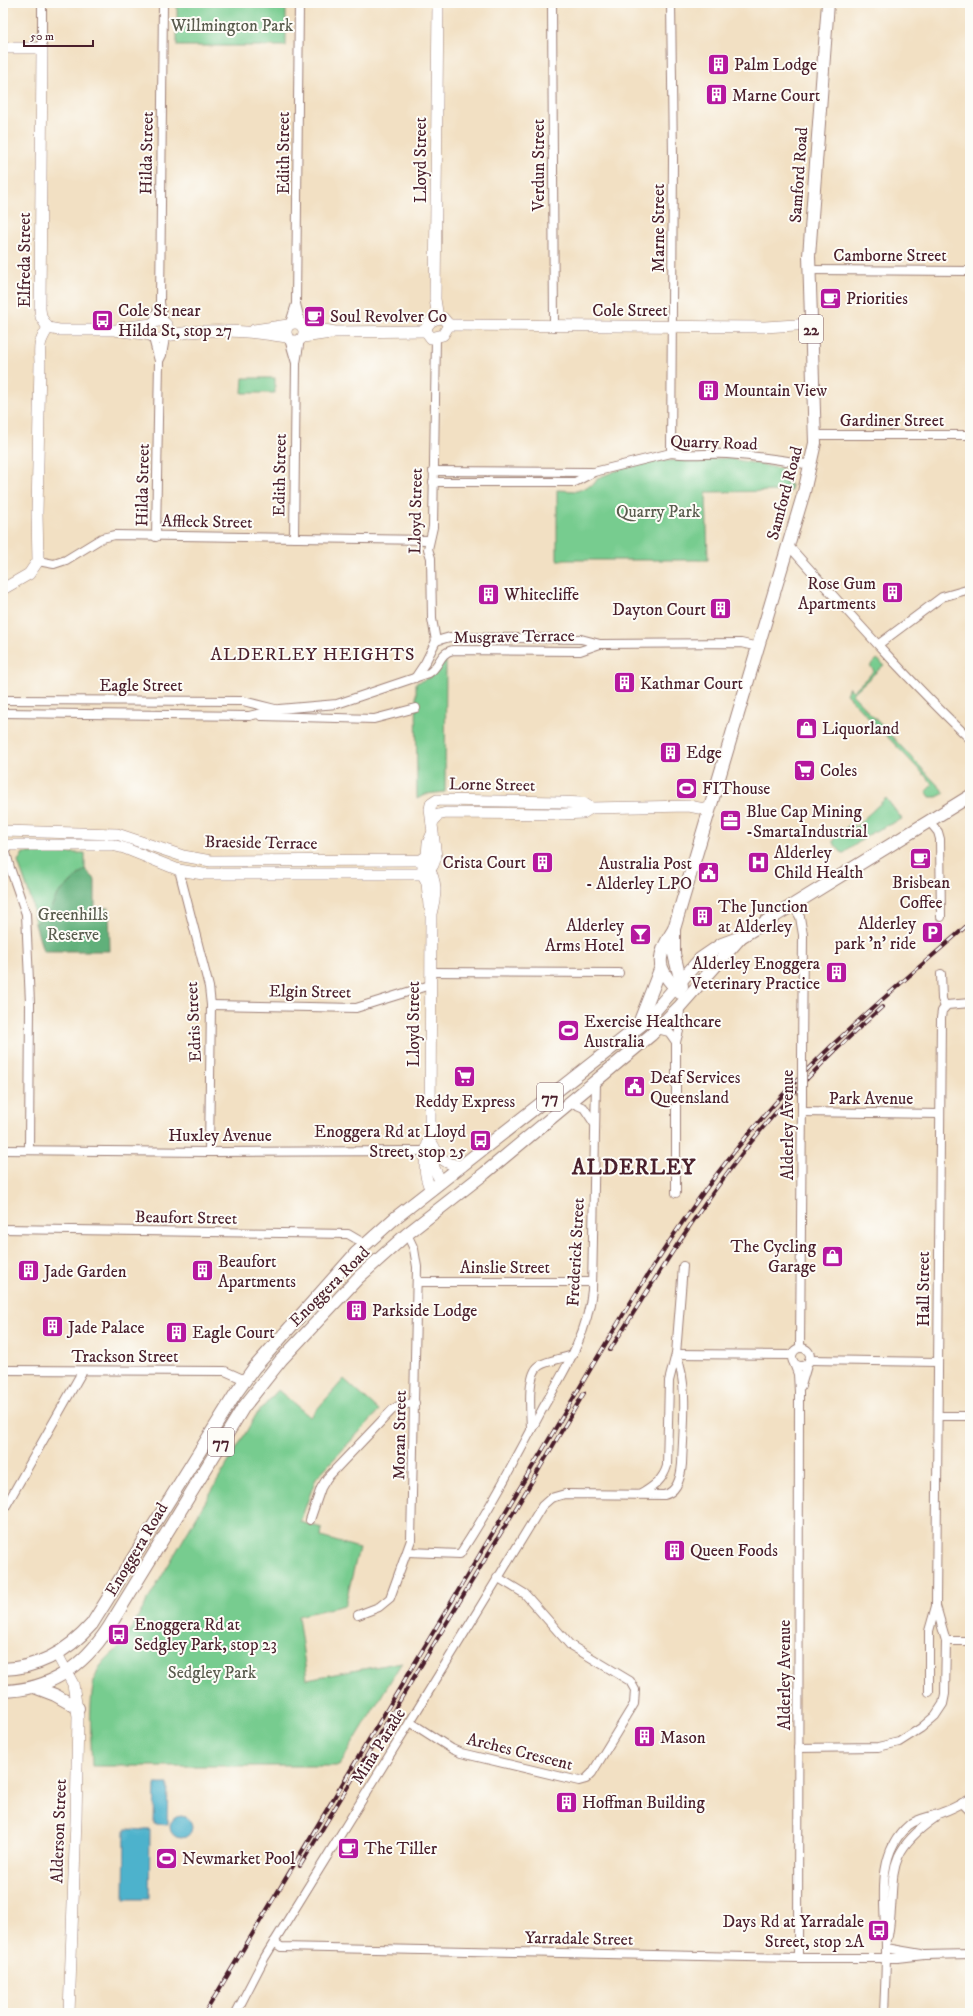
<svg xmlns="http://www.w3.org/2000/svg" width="973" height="2016" font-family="'IM FELL DW Pica',serif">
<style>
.green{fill:#77cc8f;stroke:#60765d}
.forest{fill:#61b07a;stroke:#566852}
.water{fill:#4db2cc;stroke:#4c687c}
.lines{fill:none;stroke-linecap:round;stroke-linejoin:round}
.street-casing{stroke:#9e8077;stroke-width:10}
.secondary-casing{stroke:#9e8077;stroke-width:12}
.primary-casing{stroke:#9e8077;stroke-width:14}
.street{stroke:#fff;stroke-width:8}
.secondary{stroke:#fff;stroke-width:11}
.primary{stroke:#fff;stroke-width:12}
.rail-casing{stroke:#4a1f2b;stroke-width:4}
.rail{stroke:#fdfcf7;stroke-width:2.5;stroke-dasharray:8;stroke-linecap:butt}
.street-bridge-casing{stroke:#9e8077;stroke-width:10;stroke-linecap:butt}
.street-bridge{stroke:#fff;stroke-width:8}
.labels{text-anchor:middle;stroke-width:4;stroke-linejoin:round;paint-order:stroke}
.shield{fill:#fdfcf7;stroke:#806168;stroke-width:1}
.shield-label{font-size:16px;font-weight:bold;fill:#4a1f2b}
.park-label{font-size:17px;fill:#5a5c4e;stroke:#fdfcf7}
.poi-label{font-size:17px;fill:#4a1f2b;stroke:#fdfcf7;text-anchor:start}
.street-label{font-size:17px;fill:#4a1f2b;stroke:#fdfcf7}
.neighbourhood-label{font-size:18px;letter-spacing:1px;fill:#4a1f2b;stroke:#fdfcf7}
.district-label{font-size:21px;font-weight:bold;letter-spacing:1px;fill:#4a1f2b;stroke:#fdfcf7}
</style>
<rect width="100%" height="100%" fill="#fdfcf7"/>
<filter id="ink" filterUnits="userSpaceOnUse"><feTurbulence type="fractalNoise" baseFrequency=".025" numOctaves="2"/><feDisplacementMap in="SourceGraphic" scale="8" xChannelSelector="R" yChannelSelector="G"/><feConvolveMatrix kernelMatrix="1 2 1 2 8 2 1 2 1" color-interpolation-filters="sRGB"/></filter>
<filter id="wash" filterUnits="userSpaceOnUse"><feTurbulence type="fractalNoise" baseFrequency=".012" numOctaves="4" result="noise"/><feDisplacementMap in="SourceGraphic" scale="16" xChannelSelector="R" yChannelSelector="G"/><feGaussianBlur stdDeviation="0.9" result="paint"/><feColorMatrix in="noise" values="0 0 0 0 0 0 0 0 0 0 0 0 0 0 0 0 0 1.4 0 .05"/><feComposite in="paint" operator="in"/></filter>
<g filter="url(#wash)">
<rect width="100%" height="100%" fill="#f2e0c3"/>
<!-- green -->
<g class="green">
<rect x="177" y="3" width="109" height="43"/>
<path d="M243,378H275V393H242Z"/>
<path d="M727,458L788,470L785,482L791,485V491L706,492L708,560H557V490L577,491L594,484L598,478L618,470L657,461Z"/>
<path d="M877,659L884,665L852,694L945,793L937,797H930L926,791L933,784L846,694L849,687L853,691L874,671L870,666Z"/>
<path d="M446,661L445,792L426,794L417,799L416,683L431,677Z"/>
<path d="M886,798L902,819L873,832L844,853H842L833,843V840L851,823L855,827Z"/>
<path d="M23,853H85V869L57,895L48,914L35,924L32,902L18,862Z"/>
<path d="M344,1379L379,1411L316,1478L300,1522L322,1528L321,1537L359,1548L345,1605L298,1616L307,1679L402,1662L339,1766H92C91,1742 87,1688 99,1668C105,1659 113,1653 121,1646L256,1415L278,1390L310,1417Z"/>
</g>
<!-- forest -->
<path class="forest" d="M85,869L95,879V908H109L110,951H43L35,924L48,914L57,895Z"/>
<!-- water -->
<g class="water">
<path d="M155,1784H168L167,1825L154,1824Z"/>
<circle cx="181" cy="1827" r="11"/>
<path d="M125,1829L150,1830L149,1899H124Z"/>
</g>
</g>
<g filter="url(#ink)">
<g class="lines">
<defs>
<g id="street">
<path d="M163,3L160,303L164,322"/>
<path d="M299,3L296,304L301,324"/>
<path d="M552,3L554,327"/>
<path d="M42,48V3"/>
<path d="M809,270L970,271"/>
<path d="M154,321L160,303"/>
<path d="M290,323L296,304"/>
<path d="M153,338L159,361L156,537"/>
<path d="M289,339L296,363"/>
<path d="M159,361L162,355L165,338"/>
<path d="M815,435H970"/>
<path d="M671,453L673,159L671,3"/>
<path d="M433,471L591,472"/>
<path d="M433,482H575L594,472L671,453C690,456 708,453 727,454C755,456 783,460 811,465"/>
<path d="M294,538L296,363L300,339"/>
<path d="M788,545C847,611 906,678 970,739"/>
<path d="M38,561L54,564L66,560L102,538L115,535L429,540"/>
<path d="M436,641L450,637L581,639L600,644L741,643L758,647"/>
<path d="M436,641L432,619L431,558L428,549L433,527L436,338"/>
<path d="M879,644L942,597L970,589"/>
<path d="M415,678L425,663L436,641"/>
<path d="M3,700L243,701L275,709"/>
<path d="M3,713L249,716L279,709L337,704L429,673C440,666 439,653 453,650L580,651L600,644"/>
<path d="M261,716L374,719L416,708"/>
<path d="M929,821L938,832L940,839L941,917"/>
<path d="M4,845L10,868L26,914L30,1003L29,1150"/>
<path d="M179,870L209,987L211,1005L209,1152"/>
<path d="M793,905L800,917L803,935L802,1056"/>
<path d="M430,972L619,973"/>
<path d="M941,974L942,999L945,1007"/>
<path d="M211,1005L356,1008L430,985"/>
<path d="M657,1029L669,1032L676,1042"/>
<path d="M570,1102L584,1108L594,1123"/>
<path d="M802,1112L940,1114"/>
<path d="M3,1150L209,1152L426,1151"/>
<path d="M676,1193V1042L679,1031L680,1006"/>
<path d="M3,1229L348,1234L365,1244"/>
<path d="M417,1282H592"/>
<path d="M800,1348L802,1098"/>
<circle cx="801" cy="1357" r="9"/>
<path d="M676,1354L792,1355"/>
<path d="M809,1360L938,1362"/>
<path d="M793,1361L798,1374L799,1392L798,1958"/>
<path d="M3,1370L225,1371L245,1380"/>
<path d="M801,1386L808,1362"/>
<path d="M938,1416H970"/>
<path d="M531,1430C531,1415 526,1375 539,1366C548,1360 562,1359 573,1355"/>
<path d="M641,1494C653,1487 663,1480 667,1466L669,1381L676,1354L683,1266"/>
<path d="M3,1511L82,1372"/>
<path d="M310,1520L321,1488L327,1478L392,1410L400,1405L415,1403"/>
<path d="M408,1552L460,1554C491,1507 517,1457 543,1408C564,1371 588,1334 592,1290L596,1081"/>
<path d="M358,1615L379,1607L390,1598L411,1540L417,1267L414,1249L407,1234"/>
<path d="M946,1641H970"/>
<path d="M929,1692V1631L936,1606"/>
<path d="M410,1722L452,1749L461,1753L579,1781L586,1779L592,1773L634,1704L635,1690L630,1681L570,1645L525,1594L497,1577"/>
<path d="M798,1748L878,1747L899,1742L921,1728L935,1716L943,1704L945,1694L946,1641L936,1606L941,1018L942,1011L947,1005L970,1003"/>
<path d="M962,1803L970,1811"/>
<path d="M888,1936C898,1878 879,1857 935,1818"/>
<path d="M274,1942L281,1947L798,1958H898L924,1955L970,1954"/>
<path d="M886,1948L921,1954"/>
<path d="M236,2013L265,1957L410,1722L542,1506L551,1498L565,1494L664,1495C678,1492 681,1476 682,1464C683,1429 689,1386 676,1354"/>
<path d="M884,2013C885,1992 886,1970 886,1949C886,1910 873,1855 909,1825C918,1818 932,1817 943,1812C952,1809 961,1804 970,1799"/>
</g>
<g id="secondary">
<path d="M438,3L435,299L438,318"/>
<path d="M3,48H42L40,309L41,317L48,328"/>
<path d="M443,318L449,325L443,335L431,338L426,331C427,321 435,318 443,318Z"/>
<circle cx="159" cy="330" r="9"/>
<circle cx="295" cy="332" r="9"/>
<path d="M449,325L765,327L811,324"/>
<path d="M302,326L335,332L426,331"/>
<path d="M48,328L59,330H114L151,335"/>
<path d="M120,328L152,324"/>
<path d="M254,330L288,325"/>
<path d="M167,336C204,327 250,331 287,337"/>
<path d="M303,337L331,333"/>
<path d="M3,589L29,574L38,561L37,513L40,362C39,346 39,342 48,328"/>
<path d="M432,823L438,815L446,813L563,814L583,813L591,808L689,806L709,810"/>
<path d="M3,831L117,834L183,856L211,861L421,860L427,856L428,843L432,834"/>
<path d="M3,845H112L124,848L179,870L203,874H418L430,870L433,865L436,857L430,809L431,804L437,800L561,802L583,803L591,808"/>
<path d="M427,865C438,883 436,894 431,914L430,1133C426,1152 421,1172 431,1190"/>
<path d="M423,866L422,873L427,882L429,906"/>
<path d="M433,1145C439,1159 447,1165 462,1166"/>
<path d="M432,1148L434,1168L441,1182"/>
<path d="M57,1654L73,1684L78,1716L76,1820L69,2013"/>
</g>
<g id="primary">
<path d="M674,929V954L682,986"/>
<path d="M680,993C656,968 655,959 674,929L804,492L815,443L809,256L828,3"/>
<path d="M638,1026L661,967"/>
<path d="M3,1669C39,1668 69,1650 92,1624L236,1393L254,1368L356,1253L395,1218L646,1021L700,959L722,944L741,937L970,796"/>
<path d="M34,1687L55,1695L78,1708"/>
<path d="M3,1691C51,1690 84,1666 109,1627L243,1408L281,1360L359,1277L407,1234L485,1173L651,1035L680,1006L740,938"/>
</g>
</defs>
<!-- street casing -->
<use href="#street" class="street-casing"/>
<!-- secondary casing -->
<use href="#secondary" class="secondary-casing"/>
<!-- primary casing -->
<use href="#primary" class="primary-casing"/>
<!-- street -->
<use href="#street" class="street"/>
<!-- secondary -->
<use href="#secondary" class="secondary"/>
<!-- primary -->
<use href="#primary" class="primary"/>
<defs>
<g id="rail">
<path d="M610,1350C653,1282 694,1215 744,1151C784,1099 833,1051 882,1007"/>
<path d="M300,1866L528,1488L584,1393"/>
<path d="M205,2013C315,1831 424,1647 534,1464C599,1357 659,1245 738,1147C805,1062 889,994 970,923"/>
</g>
</defs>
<!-- rail casing -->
<use href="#rail" class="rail-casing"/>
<!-- rail -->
<use href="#rail" class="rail"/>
<defs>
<path id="street-bridge" d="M802,1098V1056"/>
</defs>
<!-- street-bridge casing -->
<use href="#street-bridge" class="street-bridge-casing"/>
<!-- street-bridge -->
<use href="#street-bridge" class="street-bridge"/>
</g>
</g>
<!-- icons -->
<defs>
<symbol id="building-square" viewBox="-11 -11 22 22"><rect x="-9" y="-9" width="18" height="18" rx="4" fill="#b5179e" stroke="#fdfcf7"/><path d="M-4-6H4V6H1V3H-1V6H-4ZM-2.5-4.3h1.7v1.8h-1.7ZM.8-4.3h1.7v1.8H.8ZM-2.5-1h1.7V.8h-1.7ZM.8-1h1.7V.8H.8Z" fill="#fff"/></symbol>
<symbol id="cafe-square" viewBox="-11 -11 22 22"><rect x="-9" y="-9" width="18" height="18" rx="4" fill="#b5179e" stroke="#fdfcf7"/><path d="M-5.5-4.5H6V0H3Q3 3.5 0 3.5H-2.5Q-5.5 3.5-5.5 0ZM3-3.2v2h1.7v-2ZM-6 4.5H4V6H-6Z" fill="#fff"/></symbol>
<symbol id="bus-square" viewBox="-11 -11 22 22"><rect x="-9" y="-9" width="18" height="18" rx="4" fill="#b5179e" stroke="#fdfcf7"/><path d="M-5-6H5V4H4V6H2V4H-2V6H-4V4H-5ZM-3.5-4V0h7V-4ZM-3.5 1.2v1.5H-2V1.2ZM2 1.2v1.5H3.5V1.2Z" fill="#fff"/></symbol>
<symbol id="shop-square" viewBox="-11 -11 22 22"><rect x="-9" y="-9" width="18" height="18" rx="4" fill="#b5179e" stroke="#fdfcf7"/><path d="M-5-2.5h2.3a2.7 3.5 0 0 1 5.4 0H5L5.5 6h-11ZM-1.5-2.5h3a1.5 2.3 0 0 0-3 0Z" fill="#fff"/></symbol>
<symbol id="supermarket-square" viewBox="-11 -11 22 22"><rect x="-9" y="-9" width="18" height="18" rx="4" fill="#b5179e" stroke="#fdfcf7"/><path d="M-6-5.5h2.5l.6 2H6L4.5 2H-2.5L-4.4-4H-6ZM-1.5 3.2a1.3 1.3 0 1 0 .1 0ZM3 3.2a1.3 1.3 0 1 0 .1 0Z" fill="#fff"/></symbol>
<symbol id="stadium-square" viewBox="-11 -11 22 22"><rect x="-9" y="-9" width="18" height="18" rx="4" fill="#b5179e" stroke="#fdfcf7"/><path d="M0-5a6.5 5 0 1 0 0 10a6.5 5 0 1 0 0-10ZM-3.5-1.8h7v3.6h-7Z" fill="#fff"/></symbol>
<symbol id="office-square" viewBox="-11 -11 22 22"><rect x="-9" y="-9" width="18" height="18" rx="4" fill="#b5179e" stroke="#fdfcf7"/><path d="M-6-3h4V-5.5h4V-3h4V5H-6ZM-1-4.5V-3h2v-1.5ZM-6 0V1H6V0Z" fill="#fff"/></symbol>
<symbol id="hospital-square" viewBox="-11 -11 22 22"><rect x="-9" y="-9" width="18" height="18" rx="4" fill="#b5179e" stroke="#fdfcf7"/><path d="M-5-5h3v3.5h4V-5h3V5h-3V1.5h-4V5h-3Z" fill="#fff"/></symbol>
<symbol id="civic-square" viewBox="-11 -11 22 22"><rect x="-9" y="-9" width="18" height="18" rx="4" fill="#b5179e" stroke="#fdfcf7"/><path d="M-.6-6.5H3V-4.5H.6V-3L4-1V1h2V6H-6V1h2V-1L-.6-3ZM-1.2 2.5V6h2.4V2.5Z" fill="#fff"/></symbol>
<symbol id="parking-square" viewBox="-11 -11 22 22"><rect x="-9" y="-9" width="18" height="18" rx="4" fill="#b5179e" stroke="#fdfcf7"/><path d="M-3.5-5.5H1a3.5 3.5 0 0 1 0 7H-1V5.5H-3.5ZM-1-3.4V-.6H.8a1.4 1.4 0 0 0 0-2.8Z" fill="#fff"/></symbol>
<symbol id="bar-square" viewBox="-11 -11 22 22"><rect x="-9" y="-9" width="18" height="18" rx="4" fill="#b5179e" stroke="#fdfcf7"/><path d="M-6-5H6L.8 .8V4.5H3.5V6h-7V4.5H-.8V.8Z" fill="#fff"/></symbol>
</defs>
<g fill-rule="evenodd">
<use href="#building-square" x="706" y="52" width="25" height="25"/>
<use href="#building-square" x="704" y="82" width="25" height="25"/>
<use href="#cafe-square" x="818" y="286" width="25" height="25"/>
<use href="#cafe-square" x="302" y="304" width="25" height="25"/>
<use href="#bus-square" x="90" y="308" width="25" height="25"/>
<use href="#building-square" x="696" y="378" width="25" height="25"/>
<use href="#building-square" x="880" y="580" width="25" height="25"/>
<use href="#building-square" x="476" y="582" width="25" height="25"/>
<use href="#building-square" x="708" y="596" width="25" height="25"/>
<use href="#building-square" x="612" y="670" width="25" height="25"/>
<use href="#shop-square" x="794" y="716" width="25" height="25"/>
<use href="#building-square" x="658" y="740" width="25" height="25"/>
<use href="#supermarket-square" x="792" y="758" width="25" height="25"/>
<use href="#stadium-square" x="674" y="776" width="25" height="25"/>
<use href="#office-square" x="718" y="808" width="25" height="25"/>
<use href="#cafe-square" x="908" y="846" width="25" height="25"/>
<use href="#building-square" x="530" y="850" width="25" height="25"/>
<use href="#hospital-square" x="746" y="850" width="25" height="25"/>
<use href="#civic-square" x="696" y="860" width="25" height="25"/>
<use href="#building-square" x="690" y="904" width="25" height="25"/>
<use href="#parking-square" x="920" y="920" width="25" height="25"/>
<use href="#bar-square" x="628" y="922" width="25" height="25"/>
<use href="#building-square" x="824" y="960" width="25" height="25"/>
<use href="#stadium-square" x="556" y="1018" width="25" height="25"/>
<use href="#supermarket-square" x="452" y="1064" width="25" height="25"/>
<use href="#civic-square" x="622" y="1074" width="25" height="25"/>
<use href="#bus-square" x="468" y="1128" width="25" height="25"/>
<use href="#shop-square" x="820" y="1244" width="25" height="25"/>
<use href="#building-square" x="16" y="1258" width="25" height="25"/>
<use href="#building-square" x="190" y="1258" width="25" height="25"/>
<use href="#building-square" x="344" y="1298" width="25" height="25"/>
<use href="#building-square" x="40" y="1314" width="25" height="25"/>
<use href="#building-square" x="164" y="1320" width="25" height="25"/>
<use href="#building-square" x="662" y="1538" width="25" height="25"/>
<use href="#bus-square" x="106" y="1622" width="25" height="25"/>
<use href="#building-square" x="632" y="1724" width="25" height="25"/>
<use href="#building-square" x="554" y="1790" width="25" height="25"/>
<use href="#cafe-square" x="336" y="1836" width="25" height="25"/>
<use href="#stadium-square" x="154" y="1846" width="25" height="25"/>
<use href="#bus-square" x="866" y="1918" width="25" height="25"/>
</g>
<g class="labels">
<!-- shield labels -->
<g class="shield">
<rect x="799" y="315" width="24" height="28" rx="3"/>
<rect x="537" y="1083" width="26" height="28" rx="3"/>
<rect x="208" y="1428" width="26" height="28" rx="3"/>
</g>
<g class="shield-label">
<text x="811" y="335">22</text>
<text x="550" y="1103">77</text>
<text x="221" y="1448">77</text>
</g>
<!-- park labels -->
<g class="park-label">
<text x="232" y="31">Willmington Park</text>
<text x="658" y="517">Quarry Park</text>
<text x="73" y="920">Greenhills<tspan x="73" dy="20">Reserve</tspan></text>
<text x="212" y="1678">Sedgley Park</text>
</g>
<!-- poi labels -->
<g class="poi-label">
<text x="734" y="70">Palm Lodge</text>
<text x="732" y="101">Marne Court</text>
<text x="846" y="304">Priorities</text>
<text x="118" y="316">Cole St near<tspan x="118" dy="20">Hilda St, stop 27</tspan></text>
<text x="330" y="322">Soul Revolver Co</text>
<text x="724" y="396">Mountain View</text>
<text x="876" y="589" text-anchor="end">Rose Gum<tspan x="876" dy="20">Apartments</tspan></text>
<text x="504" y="600">Whitecliffe</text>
<text x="706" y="615" text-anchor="end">Dayton Court</text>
<text x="640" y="689">Kathmar Court</text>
<text x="822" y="734">Liquorland</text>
<text x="686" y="758">Edge</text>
<text x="820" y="776">Coles</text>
<text x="702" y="794">FIThouse</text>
<text x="746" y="817">Blue Cap Mining<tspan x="746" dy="20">-SmartaIndustrial</tspan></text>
<text x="774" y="858">Alderley<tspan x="774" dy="20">Child Health</tspan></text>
<text x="526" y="868" text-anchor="end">Crista Court</text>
<text x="692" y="869" text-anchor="end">Australia Post<tspan x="692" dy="20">- Alderley LPO</tspan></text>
<text x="921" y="888" text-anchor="middle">Brisbean<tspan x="921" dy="20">Coffee</tspan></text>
<text x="718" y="912">The Junction<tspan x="718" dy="20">at Alderley</tspan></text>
<text x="916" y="929" text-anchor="end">Alderley<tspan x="916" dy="20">park 'n' ride</tspan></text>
<text x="624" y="931" text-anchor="end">Alderley<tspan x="624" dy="20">Arms Hotel</tspan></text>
<text x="820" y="969" text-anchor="end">Alderley Enoggera<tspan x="820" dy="20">Veterinary Practice</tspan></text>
<text x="584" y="1027">Exercise Healthcare<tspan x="584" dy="20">Australia</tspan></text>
<text x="650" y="1083">Deaf Services<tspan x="650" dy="20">Queensland</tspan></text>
<text x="465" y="1107" text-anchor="middle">Reddy Express</text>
<text x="466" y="1137" text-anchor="end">Enoggera Rd at Lloyd<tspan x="466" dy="20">Street, stop 25</tspan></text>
<text x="816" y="1252" text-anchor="end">The Cycling<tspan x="816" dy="20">Garage</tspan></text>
<text x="218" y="1267">Beaufort<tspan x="218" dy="20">Apartments</tspan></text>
<text x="44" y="1277">Jade Garden</text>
<text x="372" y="1316">Parkside Lodge</text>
<text x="68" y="1333">Jade Palace</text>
<text x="192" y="1338">Eagle Court</text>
<text x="690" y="1556">Queen Foods</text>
<text x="134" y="1630">Enoggera Rd at<tspan x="134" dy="20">Sedgley Park, stop 23</tspan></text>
<text x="660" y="1743">Mason</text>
<text x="582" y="1808">Hoffman Building</text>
<text x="364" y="1854">The Tiller</text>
<text x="182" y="1864">Newmarket Pool</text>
<text x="864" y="1927" text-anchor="end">Days Rd at Yarradale<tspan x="864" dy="20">Street, stop 2A</tspan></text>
</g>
<!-- street labels -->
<g class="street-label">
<text transform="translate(146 153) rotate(-89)" y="6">Hilda Street</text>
<text transform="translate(283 153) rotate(-90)" y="6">Edith Street</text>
<text transform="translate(420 160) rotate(-90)" y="6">Lloyd Street</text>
<text transform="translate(538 165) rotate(-90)" y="6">Verdun Street</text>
<text transform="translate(798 175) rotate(-86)" y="6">Samford Road</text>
<text transform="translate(658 228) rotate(-90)" y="6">Marne Street</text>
<text x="890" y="261">Camborne Street</text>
<text transform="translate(24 260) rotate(-90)" y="6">Elfreda Street</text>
<text x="630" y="316">Cole Street</text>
<text x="892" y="426">Gardiner Street</text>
<text transform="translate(714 442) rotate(2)" y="6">Quarry Road</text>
<text transform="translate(279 475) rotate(-89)" y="6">Edith Street</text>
<text transform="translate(142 485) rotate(-89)" y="6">Hilda Street</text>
<text transform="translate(784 493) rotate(-75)" y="6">Samford Road</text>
<text transform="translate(415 511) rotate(-89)" y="6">Lloyd Street</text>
<text transform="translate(207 521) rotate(1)" y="6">Affleck Street</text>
<text transform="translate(514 636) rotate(-1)" y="6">Musgrave Terrace</text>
<text x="141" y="691">Eagle Street</text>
<text transform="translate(492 784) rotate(1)" y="6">Lorne Street</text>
<text transform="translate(261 842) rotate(1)" y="6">Braeside Terrace</text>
<text transform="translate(310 991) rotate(1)" y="6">Elgin Street</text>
<text transform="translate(193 1022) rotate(-93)" y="6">Edris Street</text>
<text transform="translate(413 1024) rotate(-90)" y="6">Lloyd Street</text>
<text x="871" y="1104">Park Avenue</text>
<text transform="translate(787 1125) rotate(-90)" y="6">Alderley Avenue</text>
<text x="220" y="1141">Huxley Avenue</text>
<text transform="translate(186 1217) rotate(1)" y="6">Beaufort Street</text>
<text transform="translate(575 1252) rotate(-87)" y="6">Frederick Street</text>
<text x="505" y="1273">Ainslie Street</text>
<text transform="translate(329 1286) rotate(-45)" y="6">Enoggera Road</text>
<text transform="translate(923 1289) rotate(-90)" y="6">Hall Street</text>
<text x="125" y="1362">Trackson Street</text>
<text transform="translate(399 1435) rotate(-89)" y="6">Moran Street</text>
<text transform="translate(136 1549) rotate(-59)" y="6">Enoggera Road</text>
<text transform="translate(784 1675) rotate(-90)" y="6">Alderley Avenue</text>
<text transform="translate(378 1746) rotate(-58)" y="6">Mina Parade</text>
<text transform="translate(520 1751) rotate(14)" y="6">Arches Crescent</text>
<text transform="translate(58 1831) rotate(-88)" y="6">Alderson Street</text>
<text transform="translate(579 1938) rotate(1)" y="6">Yarradale Street</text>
</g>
<!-- neighbourhood labels -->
<g class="neighbourhood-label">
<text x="313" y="660">ALDERLEY HEIGHTS</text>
</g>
<!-- district labels -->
<g class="district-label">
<text x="634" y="1174">ALDERLEY</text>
</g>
</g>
<!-- margin -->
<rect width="973" height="2016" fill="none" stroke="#fdfcf7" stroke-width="16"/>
<!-- scale -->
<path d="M24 40v6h69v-6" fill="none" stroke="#4a1f2b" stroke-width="2"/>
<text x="30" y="40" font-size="12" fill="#4a1f2b" stroke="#fdfcf7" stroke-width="3" paint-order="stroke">50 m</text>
</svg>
